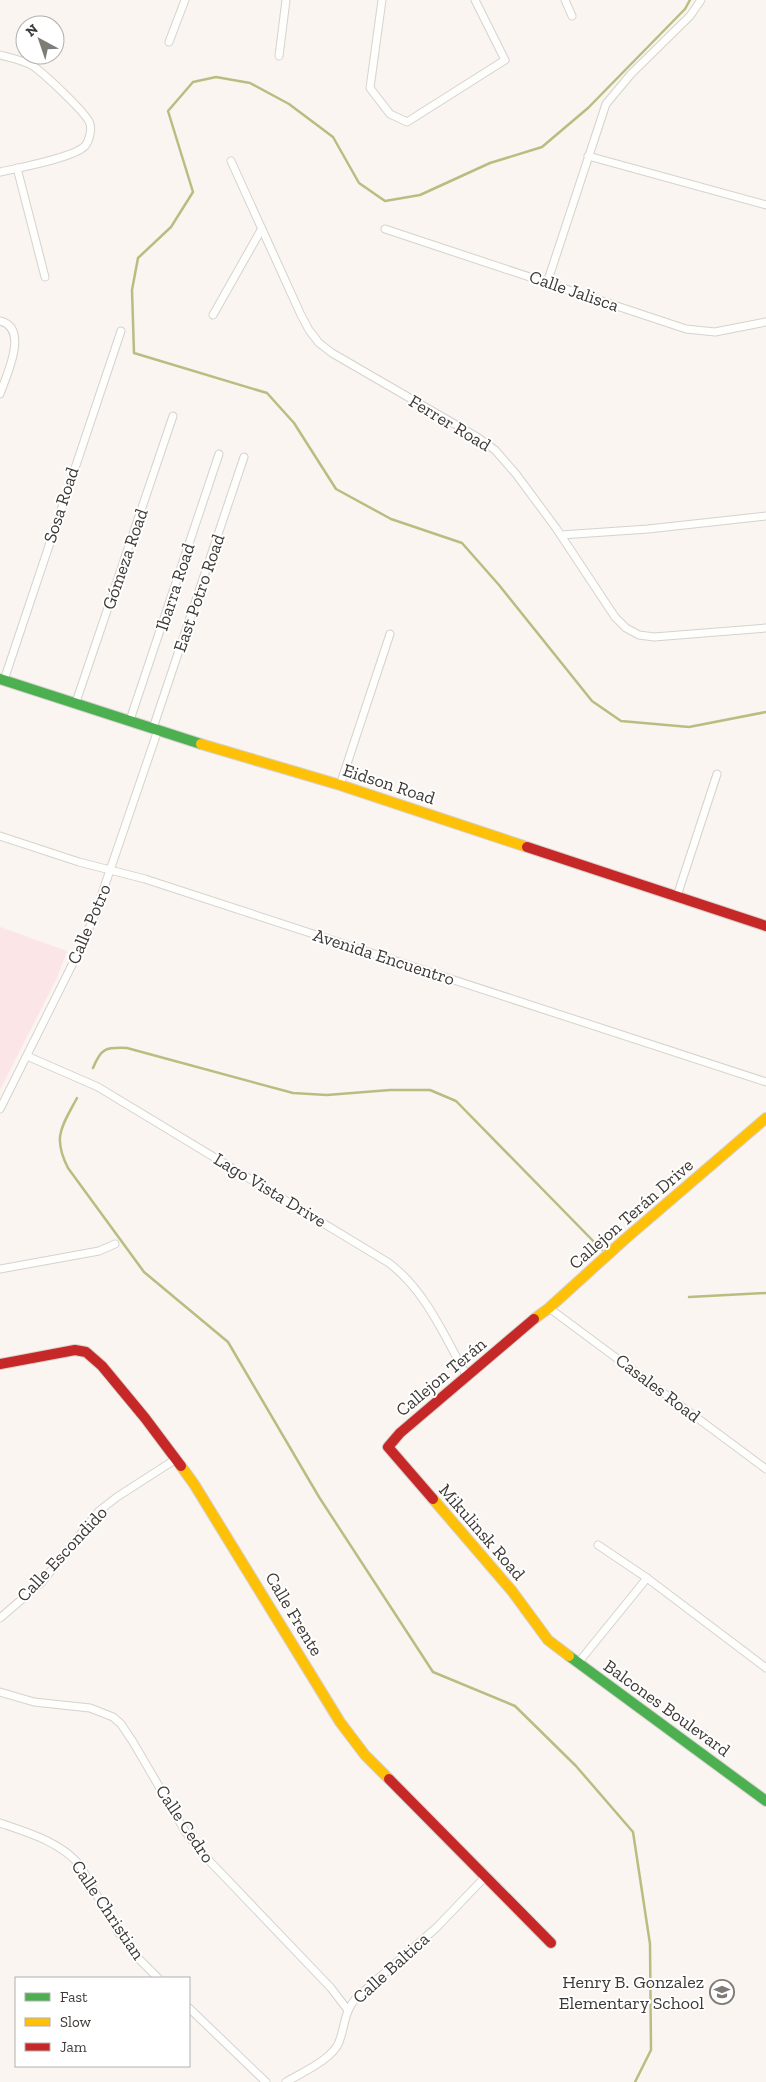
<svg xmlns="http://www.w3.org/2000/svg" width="766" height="2082" font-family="'Zilla Slab',serif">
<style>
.green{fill:#fbe5e6}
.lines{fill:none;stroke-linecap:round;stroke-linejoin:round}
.stream{stroke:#b8be81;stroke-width:2.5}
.street-casing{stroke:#d6d2ce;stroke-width:9}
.fast-casing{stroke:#d6d2ce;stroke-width:12}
.slow-casing{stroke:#d6d2ce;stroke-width:12}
.jam-casing{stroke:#d6d2ce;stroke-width:12}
.street{stroke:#fefefd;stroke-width:7}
.fast{stroke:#4caf50;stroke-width:10}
.slow{stroke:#ffc107;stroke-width:10}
.jam{stroke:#c62828;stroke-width:10}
.labels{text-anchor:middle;stroke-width:4;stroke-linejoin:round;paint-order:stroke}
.street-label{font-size:18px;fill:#3d3935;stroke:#fff}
.poi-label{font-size:18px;fill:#3d3935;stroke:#fff;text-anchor:end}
</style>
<rect width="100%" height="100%" fill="#faf5f0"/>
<!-- green -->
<path class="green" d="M0,927L67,951L57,978L0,1090Z"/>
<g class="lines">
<!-- stream -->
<g class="stream">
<path d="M690,0L685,9L588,108L542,147L490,163L420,195L385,201L359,183L333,137L289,104L250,83L216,77L193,82L168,111L193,192L171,227L138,258L132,290L134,353L267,393L294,423L336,489L391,519L462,543L499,585L592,701L621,721L689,727L766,712"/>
<path d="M93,1068C101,1048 106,1047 127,1048L293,1093L327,1095L390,1090H430L456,1101L602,1250"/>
<path d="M77,1098C62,1126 52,1137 68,1168L144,1272L228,1342L319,1497L433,1672L515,1706L576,1766L633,1832L650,1944L651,2050L635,2082"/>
<path d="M689,1297L766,1293"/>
</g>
<defs>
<g id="street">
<path d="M382,0L370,88L390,114L407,122L505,60L475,0"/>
<path d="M565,0L572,16"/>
<path d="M169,42L185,0"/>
<path d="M0,55C12,58 23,60 33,66C42,72 88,114 90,124C92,130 89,141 85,146C73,158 18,168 0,172"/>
<path d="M279,56L286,0"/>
<path d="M588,156L766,205"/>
<path d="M231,161L301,315L309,330L319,343L332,353L477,437L495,450L516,474L556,528L615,617L626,628L639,635L654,637L766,628"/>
<path d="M17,168L45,277"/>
<path d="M385,229L686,329L715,332L766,322"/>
<path d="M547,283L606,104L631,74L690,16L701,0"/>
<path d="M213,315L261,230"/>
<path d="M0,321C30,328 6,376 0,394"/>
<path d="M561,535L648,529L766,516"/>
<path d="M4,680L121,331"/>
<path d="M76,702L173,416"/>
<path d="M130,720L219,454"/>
<path d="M153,728L244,457"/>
<path d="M340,785L390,634"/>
<path d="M0,836L79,862L145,879L766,1082"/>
<path d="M677,896L717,774"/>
<path d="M27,1056L98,1087L389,1263C426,1291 444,1336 467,1376"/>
<path d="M0,1109L82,945L95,914L158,730"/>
<path d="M0,1269L99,1251L115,1244"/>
<path d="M549,1308L766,1469"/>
<path d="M598,1545L647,1578L766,1668"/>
<path d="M0,1618L42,1582L99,1511L117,1497L176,1459"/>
<path d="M578,1663L647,1578"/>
<path d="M0,1692L34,1702L90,1708L113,1717L121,1724L133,1742L185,1831L200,1851L331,1988L347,2009"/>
<path d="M0,1823C29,1833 58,1841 79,1864L118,1932L136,1956L158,1978"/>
<path d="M189,2008L266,2082"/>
<path d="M286,2082C301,2073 333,2059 339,2042C346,2024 343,2014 356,1998L436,1928L486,1876"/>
</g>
<g id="fast">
<path d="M0,679L201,744"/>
<path d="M569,1656L766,1801"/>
</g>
<g id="slow">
<path d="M201,744L340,785L527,847"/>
<path d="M534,1319L549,1308L624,1240L766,1118"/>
<path d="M181,1466L194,1484L340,1722L365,1755L389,1779"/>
<path d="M433,1499L512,1591L548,1640L569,1656"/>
</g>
<g id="jam">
<path d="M527,847L766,926"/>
<path d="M0,1364L75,1350L86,1352L102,1366L145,1418L181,1466"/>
<path d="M433,1499L388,1447L400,1433L534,1319"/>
<path d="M389,1779L551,1943"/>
</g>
</defs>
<!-- street casing -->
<use href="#street" class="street-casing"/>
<!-- fast casing -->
<use href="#fast" class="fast-casing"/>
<!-- slow casing -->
<use href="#slow" class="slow-casing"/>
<!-- jam casing -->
<use href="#jam" class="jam-casing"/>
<!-- street -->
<use href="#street" class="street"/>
<!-- fast -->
<use href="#fast" class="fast"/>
<!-- slow -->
<use href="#slow" class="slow"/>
<!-- jam -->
<use href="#jam" class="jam"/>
</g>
<!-- icons -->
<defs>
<symbol id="school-ring" viewBox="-11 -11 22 22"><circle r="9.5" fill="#fff" stroke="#7f7b76" stroke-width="1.5"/><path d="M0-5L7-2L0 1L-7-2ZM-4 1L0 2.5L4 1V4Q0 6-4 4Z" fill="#7f7b76"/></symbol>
</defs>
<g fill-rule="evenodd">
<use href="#school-ring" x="708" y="1978" width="28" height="28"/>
</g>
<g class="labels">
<!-- street labels -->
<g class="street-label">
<text transform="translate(574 291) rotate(19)" y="6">Calle Jalisca</text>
<text transform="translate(450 423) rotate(31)" y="6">Ferrer Road</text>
<text transform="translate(61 505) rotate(-72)" y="6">Sosa Road</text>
<text transform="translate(125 559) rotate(-71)" y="6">Gómeza Road</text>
<text transform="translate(175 587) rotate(-72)" y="6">Ibarra Road</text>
<text transform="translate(199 593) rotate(-71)" y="6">East Potro Road</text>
<text transform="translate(389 784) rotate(18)" y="6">Eidson Road</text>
<text transform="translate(89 924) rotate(-67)" y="6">Calle Potro</text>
<text transform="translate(384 957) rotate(18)" y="6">Avenida Encuentro</text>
<text transform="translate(270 1190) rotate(31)" y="6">Lago Vista Drive</text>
<text transform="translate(631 1214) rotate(-41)" y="6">Callejon Terán Drive</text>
<text transform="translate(441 1377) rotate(-40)" y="6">Callejon Terán</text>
<text transform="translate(658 1388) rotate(37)" y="6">Casales Road</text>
<text transform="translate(482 1532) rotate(49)" y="6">Mikulinsk Road</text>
<text transform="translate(62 1554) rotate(-47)" y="6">Calle Escondido</text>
<text transform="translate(294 1614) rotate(59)" y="6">Calle Frente</text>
<text transform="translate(667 1708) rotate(36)" y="6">Balcones Boulevard</text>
<text transform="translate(185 1824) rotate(56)" y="6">Calle Cedro</text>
<text transform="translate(108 1910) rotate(56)" y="6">Calle Christian</text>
<text transform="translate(391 1968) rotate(-42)" y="6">Calle Baltica</text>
</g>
<!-- poi labels -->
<g class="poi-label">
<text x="704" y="1988">Henry B. Gonzalez<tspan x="704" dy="21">Elementary School</tspan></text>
</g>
</g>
<!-- legend -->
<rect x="15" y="1977" width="175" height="90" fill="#ffffff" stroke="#b1b0ae"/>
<rect x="25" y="1993" width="25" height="8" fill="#4caf50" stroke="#b1b0ae"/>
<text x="60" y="2002" font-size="15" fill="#3d3935">Fast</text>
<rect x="25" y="2018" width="25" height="8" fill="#ffc107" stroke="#b1b0ae"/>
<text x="60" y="2027" font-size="15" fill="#3d3935">Slow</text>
<rect x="25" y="2043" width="25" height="8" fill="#c62828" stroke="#b1b0ae"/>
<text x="60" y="2052" font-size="15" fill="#3d3935">Jam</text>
<!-- north arrow -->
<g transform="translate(40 40) rotate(320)"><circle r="24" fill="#ffffff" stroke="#b1b0ae"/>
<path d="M0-4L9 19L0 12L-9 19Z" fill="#7f7b76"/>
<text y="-8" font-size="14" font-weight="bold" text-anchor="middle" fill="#3d3935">N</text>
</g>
</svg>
